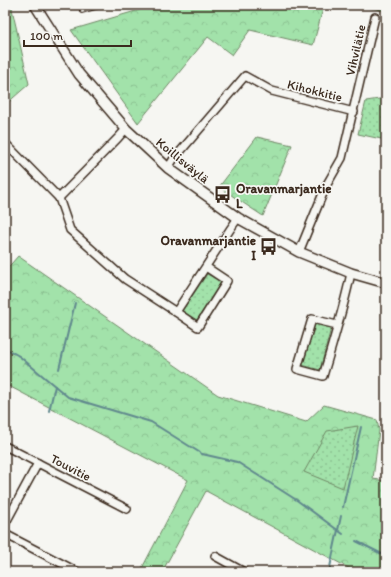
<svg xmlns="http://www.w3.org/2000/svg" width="391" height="577" font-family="Itim,sans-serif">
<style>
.forest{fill:url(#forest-crowns);stroke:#6e8664}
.park{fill:url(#park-dots);stroke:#6e8664}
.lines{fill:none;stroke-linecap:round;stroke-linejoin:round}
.stream{stroke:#60888d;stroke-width:2}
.lane-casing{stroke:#3b2a1e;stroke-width:6}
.street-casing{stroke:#3b2a1e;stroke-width:10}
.secondary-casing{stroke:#3b2a1e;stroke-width:12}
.lane{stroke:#f6f6f2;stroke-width:3.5}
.street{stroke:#f6f6f2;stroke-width:7}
.secondary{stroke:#f6f6f2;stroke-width:9}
.labels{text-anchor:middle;stroke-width:3.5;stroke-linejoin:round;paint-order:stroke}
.street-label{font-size:13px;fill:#3b2a1e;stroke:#f6f6f2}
.poi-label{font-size:13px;font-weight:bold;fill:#3b2a1e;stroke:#f6f6f2;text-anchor:start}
</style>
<defs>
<pattern id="forest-crowns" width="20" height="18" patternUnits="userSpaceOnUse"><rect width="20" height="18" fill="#a2e2aa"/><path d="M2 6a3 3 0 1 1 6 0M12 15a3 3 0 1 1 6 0" fill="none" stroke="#8cc292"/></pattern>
<pattern id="park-dots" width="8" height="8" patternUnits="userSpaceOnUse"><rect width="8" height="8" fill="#a2e2aa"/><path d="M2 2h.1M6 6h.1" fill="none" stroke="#8cc292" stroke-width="1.8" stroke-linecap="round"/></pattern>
</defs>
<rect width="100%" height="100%" fill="#f6f6f2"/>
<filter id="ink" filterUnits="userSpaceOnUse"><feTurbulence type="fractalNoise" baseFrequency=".025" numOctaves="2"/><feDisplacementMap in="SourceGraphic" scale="8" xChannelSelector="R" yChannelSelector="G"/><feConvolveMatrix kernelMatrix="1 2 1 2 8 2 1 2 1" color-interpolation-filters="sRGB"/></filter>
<g filter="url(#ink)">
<!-- forest -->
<g class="forest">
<path d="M5,5H13L12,9L29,84L5,105Z"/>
<path d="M156,5H324L313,45L250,30L232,55L208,37L138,123L71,30Z"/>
<path d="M358,5H386V11Z"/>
<path d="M257,137L292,145L263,216L219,187Z"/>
<path d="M18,256L218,395L306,422L324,405L377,420L379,430L373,479L386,481V572H356L206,491L162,572H140L188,480L5,384V271Z"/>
</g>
<!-- park -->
<g class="park">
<path d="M386,98V140L358,134L366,101Z"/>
<path d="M207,274L222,282L197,320L182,311Z"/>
<path d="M315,323L331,328L320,370L302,365Z"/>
<path d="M358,426L343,488L304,472L327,431Z"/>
</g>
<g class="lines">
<!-- stream -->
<g class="stream">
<path d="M5,348L19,356L68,397L151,422L202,454L237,462L298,501L343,534"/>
<path d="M59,369L75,303"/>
<path d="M49,411L55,386"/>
<path d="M343,507L361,427"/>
<path d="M356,541L386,556"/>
<path d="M329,572L341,516"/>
</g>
<defs>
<path id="lane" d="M82,11L102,5"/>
<g id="street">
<path d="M126,129L118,138L59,198L70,230L125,279L176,312"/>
<path d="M5,143L59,198"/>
<path d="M168,168L173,160L245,76L272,91L354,112"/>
<path d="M299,252L326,186L342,158L375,17"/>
<path d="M206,267L227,281L198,327L176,312L231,228L238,218"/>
<path d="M337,325L312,319L297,369L323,376C333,342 344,307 351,273"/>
<path d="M5,446L127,509"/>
<path d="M5,524L38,463"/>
<path d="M5,534L78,572"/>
<path d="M215,556L244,572"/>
</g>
<path id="secondary" d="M35,5L79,74L126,129L168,168L238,218L299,252L351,273L386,283"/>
</defs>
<!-- lane casing -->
<use href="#lane" class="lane-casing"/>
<!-- street casing -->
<use href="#street" class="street-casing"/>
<!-- secondary casing -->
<use href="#secondary" class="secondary-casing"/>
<!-- lane -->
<use href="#lane" class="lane"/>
<!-- street -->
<use href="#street" class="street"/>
<!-- secondary -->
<use href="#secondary" class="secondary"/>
</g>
</g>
<!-- icons -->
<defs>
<symbol id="bus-bare" viewBox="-9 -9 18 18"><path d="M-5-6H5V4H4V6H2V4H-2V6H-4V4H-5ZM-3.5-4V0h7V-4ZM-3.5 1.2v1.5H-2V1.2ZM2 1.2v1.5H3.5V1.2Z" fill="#3b2a1e" stroke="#f6f6f2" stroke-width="2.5" paint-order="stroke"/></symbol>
</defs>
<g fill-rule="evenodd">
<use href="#bus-bare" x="210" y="182" width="25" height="25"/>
<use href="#bus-bare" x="256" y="234" width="25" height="25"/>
</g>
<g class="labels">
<!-- street labels -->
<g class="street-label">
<text transform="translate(355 50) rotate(-77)" y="5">Vihvilätie</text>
<text transform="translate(315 90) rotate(14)" y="5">Kihokkitie</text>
<text transform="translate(183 160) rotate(39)" y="5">Koillisväylä</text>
<text transform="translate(71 467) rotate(27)" y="5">Touvitie</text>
</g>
<!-- poi labels -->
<g class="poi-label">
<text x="236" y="193">Oravanmarjantie<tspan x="236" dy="15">L</tspan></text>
<text x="256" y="245" text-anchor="end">Oravanmarjantie<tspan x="256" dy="15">I</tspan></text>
</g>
</g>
<!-- margin -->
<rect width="391" height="577" fill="none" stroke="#f6f6f2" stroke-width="20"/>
<rect x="10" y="10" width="371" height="557" fill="none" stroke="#3b2a1e" stroke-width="1.5" filter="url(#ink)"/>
<!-- scale -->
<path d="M24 40v6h107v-6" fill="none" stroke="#3b2a1e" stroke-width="2"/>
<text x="30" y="40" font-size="12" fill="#3b2a1e" stroke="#f6f6f2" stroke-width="3" paint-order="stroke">100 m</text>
</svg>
